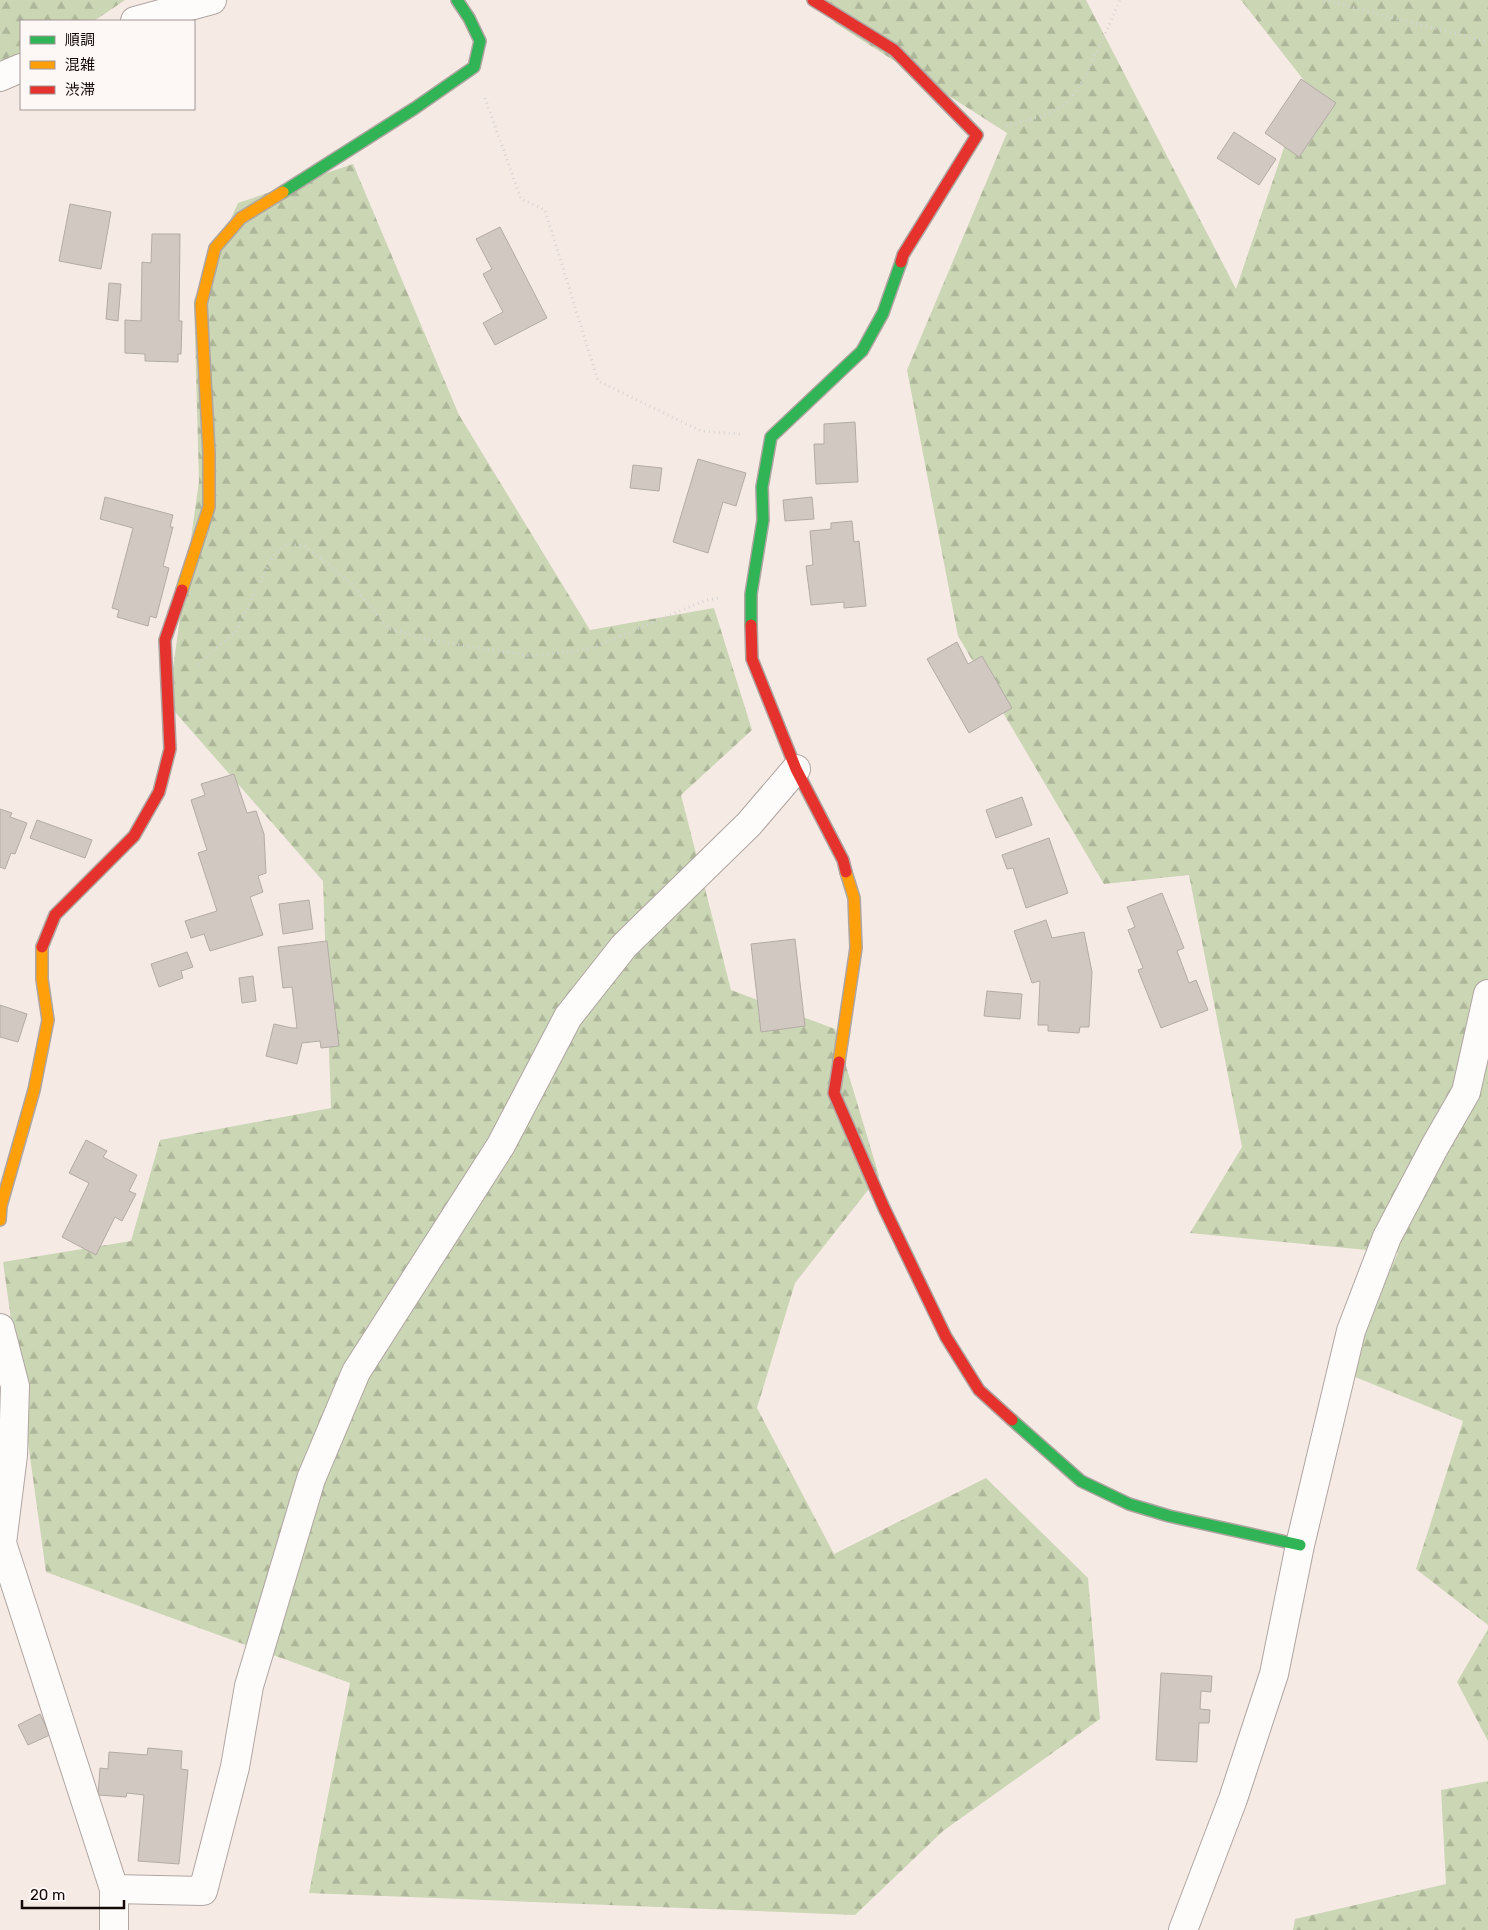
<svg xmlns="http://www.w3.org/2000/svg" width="1488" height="1930" font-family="Rubik,'Noto Sans JP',sans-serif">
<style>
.forest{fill:url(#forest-firs)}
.building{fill:#d1c8c2;stroke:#b3aba5}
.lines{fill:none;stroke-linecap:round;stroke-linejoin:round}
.street-casing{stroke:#afa5a1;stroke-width:30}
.fast-casing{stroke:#afa5a1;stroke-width:14}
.slow-casing{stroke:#afa5a1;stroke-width:14}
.jam-casing{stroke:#afa5a1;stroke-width:14}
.path{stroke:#d7d4d2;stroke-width:3;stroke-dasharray:1 4;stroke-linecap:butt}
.street{stroke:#fefcfb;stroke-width:28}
.fast{stroke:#30b455;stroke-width:11}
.slow{stroke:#ff9f0a;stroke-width:11}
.jam{stroke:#e5322d;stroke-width:11}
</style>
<defs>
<pattern id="forest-firs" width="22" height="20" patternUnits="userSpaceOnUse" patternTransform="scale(1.25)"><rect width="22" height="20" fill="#cad6b4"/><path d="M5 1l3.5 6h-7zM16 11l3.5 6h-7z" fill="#adb699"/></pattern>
</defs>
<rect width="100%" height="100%" fill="#f6eae5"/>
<!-- forest -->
<g class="forest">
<path d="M0,0H125L94,21H21V71L0,85Z"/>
<path d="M820,0H1086L1236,289L1306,83L1241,0H1488V1625L1416,1569L1463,1421L1343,1372L1398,1253L1190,1233L1242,1147L1189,875L1104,884L958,636L907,370L1007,133L835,23Z"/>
<path d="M353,164L459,415L590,630L714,608L752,730L681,795L731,990L835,1029L879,1176L795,1283L757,1408L834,1554L986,1478L1088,1578L1100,1719L943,1831L855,1915L309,1893L350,1683L46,1572L3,1262L131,1241L160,1140L331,1108L323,881L168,704L199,481L194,300L238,203Z"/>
<path d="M1488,1629V1741L1457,1682Z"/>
<path d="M1488,1781V1930H1293L1295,1919L1446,1884L1441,1790Z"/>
</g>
<!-- building -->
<g class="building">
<path d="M1301,79L1336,103L1299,157L1265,133Z"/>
<path d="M1234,132L1276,159L1259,185L1217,158Z"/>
<path d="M70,204L111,212L101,269L59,261Z"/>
<path d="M500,227L547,318L495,345L483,323L503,312L483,274L492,269L476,239Z"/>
<path d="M152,234H180L179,321H182L181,354H178V362L145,361V354L125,353V320L141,321L142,262L151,263Z"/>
<path d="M109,283L121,284L118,321L106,319Z"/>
<path d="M855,422L858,482L816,484L814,444H824V424Z"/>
<path d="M698,459L746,473L736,506L723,502L708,553L673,542Z"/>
<path d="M633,465L662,468L659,491L630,488Z"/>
<path d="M105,497L173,515L170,527H173L163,566L169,568L156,618L150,616L148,626L117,617L119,610L112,608L133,528L100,519Z"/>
<path d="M812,497L814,519L785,521L783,500Z"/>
<path d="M852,521L854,542L859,541L866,606L844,608V602L811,605L806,566L813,565L810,531L831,529V523Z"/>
<path d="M957,642L968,664L982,656L1012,708L969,733L927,659Z"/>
<path d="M234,774L247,813L256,811L264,834L266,873L258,876L263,892L250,897L263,935L210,951L204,934L191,938L185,921L217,911L198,853L207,850L191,800L205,795L201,784Z"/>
<path d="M1022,797L1032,825L996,838L986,810Z"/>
<path d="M0,809L12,813L10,817L27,823L15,854L11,853L5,869L0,867Z"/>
<path d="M37,820L92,840L85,858L30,838Z"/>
<path d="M1049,838L1068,893L1026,908L1013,868L1007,869L1002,855Z"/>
<path d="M1162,893L1184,948L1177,951L1189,983L1196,980L1208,1010L1161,1028L1138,970L1143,968L1128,930L1135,927L1127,907Z"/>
<path d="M309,900L313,929L283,934L279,904Z"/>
<path d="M1046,920L1052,938L1084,932L1092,972L1089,1027H1080L1079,1033L1048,1031V1025H1038L1040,981L1032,983L1014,931Z"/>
<path d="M795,939L805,1026L761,1032L751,944Z"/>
<path d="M327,941L339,1046L321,1048L320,1041L302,1043L297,1064L266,1056L274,1024L292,1028H297L292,987L283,988L278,947Z"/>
<path d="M187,952L193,967L181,971L183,978L159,987L151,964Z"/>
<path d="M253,976L256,1001L242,1003L239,978Z"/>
<path d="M987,991L1022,994L1020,1019L984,1016Z"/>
<path d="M0,1005L27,1014L18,1042L0,1037Z"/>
<path d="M86,1140L107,1151L103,1157L137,1175L129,1191L136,1194L122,1221L115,1217L96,1255L62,1237L89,1183L69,1173Z"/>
<path d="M1161,1673L1212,1676L1211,1692L1201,1691L1200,1709L1210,1710L1209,1723H1199L1197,1762L1156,1760Z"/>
<path d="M40,1714L50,1735L28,1745L18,1725Z"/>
<path d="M148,1748L182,1751L181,1769L188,1770L179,1864L138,1861L144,1795L127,1793L126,1797L98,1795L100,1768L108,1769L109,1752L147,1755Z"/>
</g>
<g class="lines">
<defs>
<g id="street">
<path d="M135,21L212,0"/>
<path d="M0,77L21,68"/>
<path d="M0,1328L15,1386L13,1455L2,1543L114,1889V1930"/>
<path d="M114,1889L203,1891L235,1767L249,1686L311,1479L356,1372L501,1145L568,1017L624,946L749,824L796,769"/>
<path d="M1183,1930L1233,1799L1274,1674L1300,1545L1351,1331L1387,1237L1435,1146L1466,1092L1488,994"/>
</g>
<g id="fast">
<path d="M283,192L415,108L474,67L480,41L469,18L457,0"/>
<path d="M751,625V594L763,520L762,487L771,437L862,351L883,313L901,262"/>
<path d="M1012,1420L1081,1481L1129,1504L1169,1516L1300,1545"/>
</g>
<g id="slow">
<path d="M182,590L209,507V453L201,304L215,248L241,218L283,192"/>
<path d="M839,1062L856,948L854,898L846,872"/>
<path d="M0,1220L1,1206L34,1090L48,1020L42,979V947"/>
</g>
<g id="jam">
<path d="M813,0L894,50L977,135L903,255L901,262"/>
<path d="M751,625L752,659L796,769L843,860L846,872"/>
<path d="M42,947L55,915L134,836L159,792L170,749L165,640L182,590"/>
<path d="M839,1062L834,1093L884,1208L946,1337L979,1390L1012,1420"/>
</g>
</defs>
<!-- street casing -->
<use href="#street" class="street-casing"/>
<!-- fast casing -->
<use href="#fast" class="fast-casing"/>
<!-- slow casing -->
<use href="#slow" class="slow-casing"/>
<!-- jam casing -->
<use href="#jam" class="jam-casing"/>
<!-- path -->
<g class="path">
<path d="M1324,0L1488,42"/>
<path d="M485,98L521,199L545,210L598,381L701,431L740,434"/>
<path d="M1006,126C1024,121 1044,117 1061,107C1083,94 1108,25 1120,0"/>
<path d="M198,664L236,631L272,558L287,544L305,546L351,583L388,628L428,640L532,656L589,649L706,600L719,598"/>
</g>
<!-- street -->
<use href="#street" class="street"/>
<!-- fast -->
<use href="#fast" class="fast"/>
<!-- slow -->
<use href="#slow" class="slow"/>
<!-- jam -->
<use href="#jam" class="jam"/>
</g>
<!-- legend -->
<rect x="20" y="20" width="175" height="90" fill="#fdf7f5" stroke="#9f9896"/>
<rect x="30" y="36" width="25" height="8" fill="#30b455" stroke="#9f9896"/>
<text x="65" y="45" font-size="15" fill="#130a07">順調</text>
<rect x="30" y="61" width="25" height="8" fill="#ff9f0a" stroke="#9f9896"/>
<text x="65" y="70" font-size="15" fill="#130a07">混雑</text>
<rect x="30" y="86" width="25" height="8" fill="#e5322d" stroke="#9f9896"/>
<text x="65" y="95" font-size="15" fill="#130a07">渋滞</text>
<!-- scale -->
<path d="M22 1900v8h102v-8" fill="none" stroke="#130a07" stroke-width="2.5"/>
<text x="30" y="1900" font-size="15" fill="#130a07" stroke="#fdf7f5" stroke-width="4" paint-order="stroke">20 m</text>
</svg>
